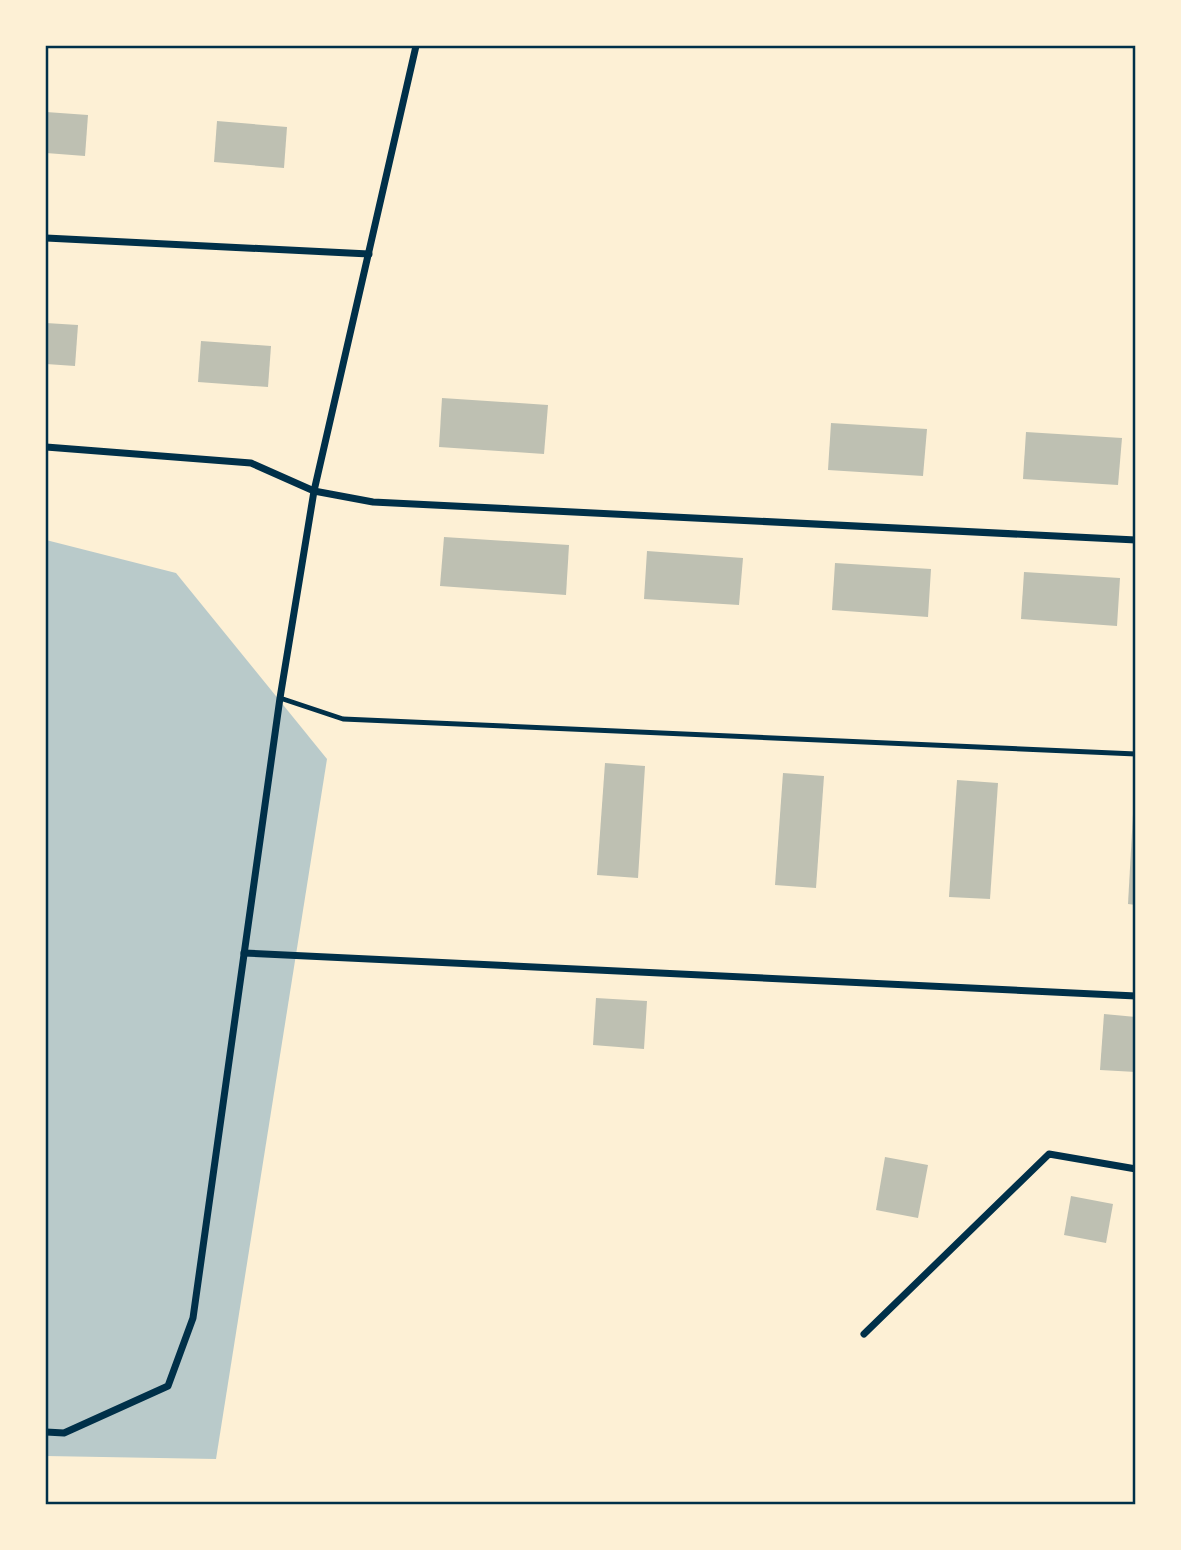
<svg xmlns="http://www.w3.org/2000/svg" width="1181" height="1550" font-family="Barlow,sans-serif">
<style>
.green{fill:#b9caca}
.building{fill:#bec0b2}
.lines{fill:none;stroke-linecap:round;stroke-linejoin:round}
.service{stroke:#003049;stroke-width:5}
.minor{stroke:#003049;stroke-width:7}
.neatline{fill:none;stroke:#003049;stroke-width:2.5}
</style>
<rect width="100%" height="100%" fill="#fdf0d5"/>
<!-- green -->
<path class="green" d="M46,540L176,573L327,759L216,1459L46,1456Z"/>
<!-- building -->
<g class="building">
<path d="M46,112L88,115L85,156L46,153Z"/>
<path d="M217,121L287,127L284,168L214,162Z"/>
<path d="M46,323L78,325L75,366L46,364Z"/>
<path d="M201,341L271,346L268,387L198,382Z"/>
<path d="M442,398L548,405L544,454L439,447Z"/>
<path d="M831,423L927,429L923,476L828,470Z"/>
<path d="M1026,432L1122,438L1118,485L1023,479Z"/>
<path d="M444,537L569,545L566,595L440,586Z"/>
<path d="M647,551L743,558L739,605L644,599Z"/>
<path d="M835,563L931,569L928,617L832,610Z"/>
<path d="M1024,572L1120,578L1117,626L1021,619Z"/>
<path d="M605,763L645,766L638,878L597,875Z"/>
<path d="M783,773L824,776L816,888L775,885Z"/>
<path d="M957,780L998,783L990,899L949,897Z"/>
<path d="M1133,814H1136V905L1128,904Z"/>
<path d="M596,998L647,1001L644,1049L593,1045Z"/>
<path d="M1104,1014L1136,1017V1072L1100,1070Z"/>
<path d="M885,1157L928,1165L918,1218L876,1210Z"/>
<path d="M1071,1196L1113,1204L1106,1243L1064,1235Z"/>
</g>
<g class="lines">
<!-- service -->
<path class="service" d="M280,698L343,719L1136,754"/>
<!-- minor -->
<g class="minor">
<path d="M46,238L369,254"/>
<path d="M46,447L251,463L314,491L373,502L1136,540"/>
<path d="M244,953L1136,996"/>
<path d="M864,1334L1049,1154L1136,1169"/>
<path d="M46,1432L64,1433L168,1386L193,1318L280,698L314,491L416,46"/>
</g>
</g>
<!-- border -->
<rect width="1181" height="1550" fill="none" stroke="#fdf0d5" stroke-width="94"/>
<rect x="47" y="47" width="1087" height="1456" class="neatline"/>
</svg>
